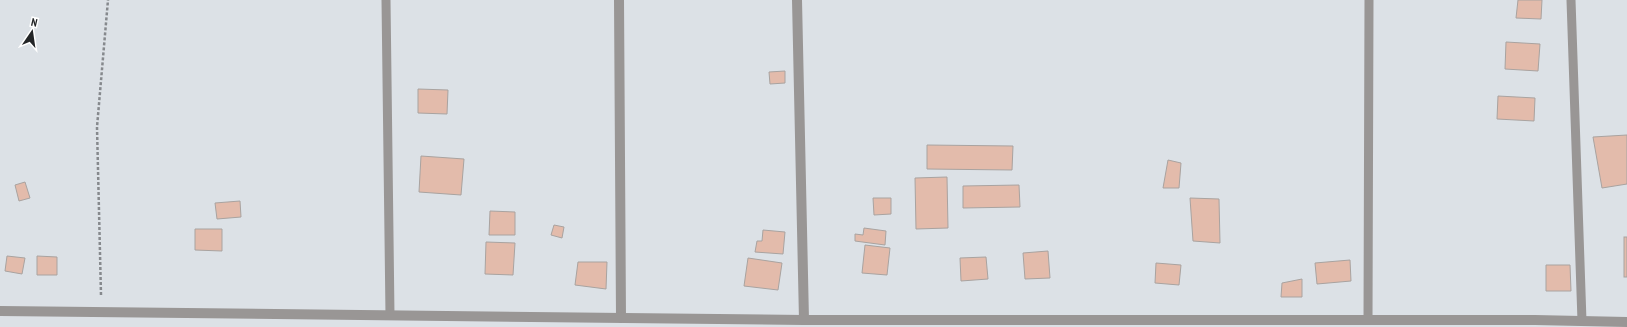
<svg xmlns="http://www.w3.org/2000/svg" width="1627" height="327" font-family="'PT Sans Narrow',sans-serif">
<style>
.building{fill:#e3bbab;stroke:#a9a3a0}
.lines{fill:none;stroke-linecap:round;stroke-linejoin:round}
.path{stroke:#86898d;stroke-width:2.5;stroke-dasharray:3 2;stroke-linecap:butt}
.lane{stroke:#999695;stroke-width:9}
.street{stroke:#999695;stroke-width:10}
</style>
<rect width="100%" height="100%" fill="#dce1e6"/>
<!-- building -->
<g class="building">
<path d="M1518,0H1542L1541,19L1516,18Z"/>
<path d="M1506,42L1540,44L1538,71L1505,69Z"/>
<path d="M785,71V83L770,84L769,72Z"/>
<path d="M418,89L448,90L447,114L418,113Z"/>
<path d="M1498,96L1535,98L1534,121L1497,119Z"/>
<path d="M1627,135V184L1602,188L1593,137Z"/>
<path d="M927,145L1013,146L1012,170L927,169Z"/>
<path d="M421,156L464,159L461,195L419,192Z"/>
<path d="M1168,160L1181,163L1179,188H1163Z"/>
<path d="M947,177L948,228L916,229L915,178Z"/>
<path d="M25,182L30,198L19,201L15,185Z"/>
<path d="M1019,185L1020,207L963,208V186Z"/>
<path d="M873,198H891V214L874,215Z"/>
<path d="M1190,198L1219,199L1220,243L1193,241Z"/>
<path d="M240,201L241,217L217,219L215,203Z"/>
<path d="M490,211L515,212V235H489Z"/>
<path d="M554,225L564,227L562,238L551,235Z"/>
<path d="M864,228L886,231L885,245L855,241V234L863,235Z"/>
<path d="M195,229H222V251L195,250Z"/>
<path d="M763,230L785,232L783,254L755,252L757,241H762Z"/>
<rect x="1624" y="237" width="3" height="40"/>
<path d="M486,242L515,243L513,275L485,274Z"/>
<path d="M865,245L890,248L887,275L862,273Z"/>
<path d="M1048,251L1050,278L1025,279L1023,253Z"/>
<path d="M7,256L25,258L22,274L5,271Z"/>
<path d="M37,256L57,257V275H37Z"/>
<path d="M986,257L988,279L961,281L960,258Z"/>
<path d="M748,258L782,263L778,290L744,286Z"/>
<path d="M1350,260L1351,281L1317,284L1315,263Z"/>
<path d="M578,262H607L606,289L575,285Z"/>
<path d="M1156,263L1181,265L1179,285L1155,283Z"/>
<path d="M1546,265H1570L1571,291H1546Z"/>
<path d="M1302,279V297H1281L1282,283Z"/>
</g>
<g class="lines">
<!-- path -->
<path class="path" d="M101,295L97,127L108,0"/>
<!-- lane -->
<g class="lane">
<path d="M386,0L390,315"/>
<path d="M1571,0L1582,321"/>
<path d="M1368,320L1369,0"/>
</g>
<!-- street -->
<g class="street">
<path d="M619,0L621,318"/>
<path d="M797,0L804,320"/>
<path d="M0,311L804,320H1535L1627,322"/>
</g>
</g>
<!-- north arrow -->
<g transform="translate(32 32) rotate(13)" stroke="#ffffff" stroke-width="3" paint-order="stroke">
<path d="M0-3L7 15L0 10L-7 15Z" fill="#232527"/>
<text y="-6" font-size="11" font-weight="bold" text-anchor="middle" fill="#232527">N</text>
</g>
</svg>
